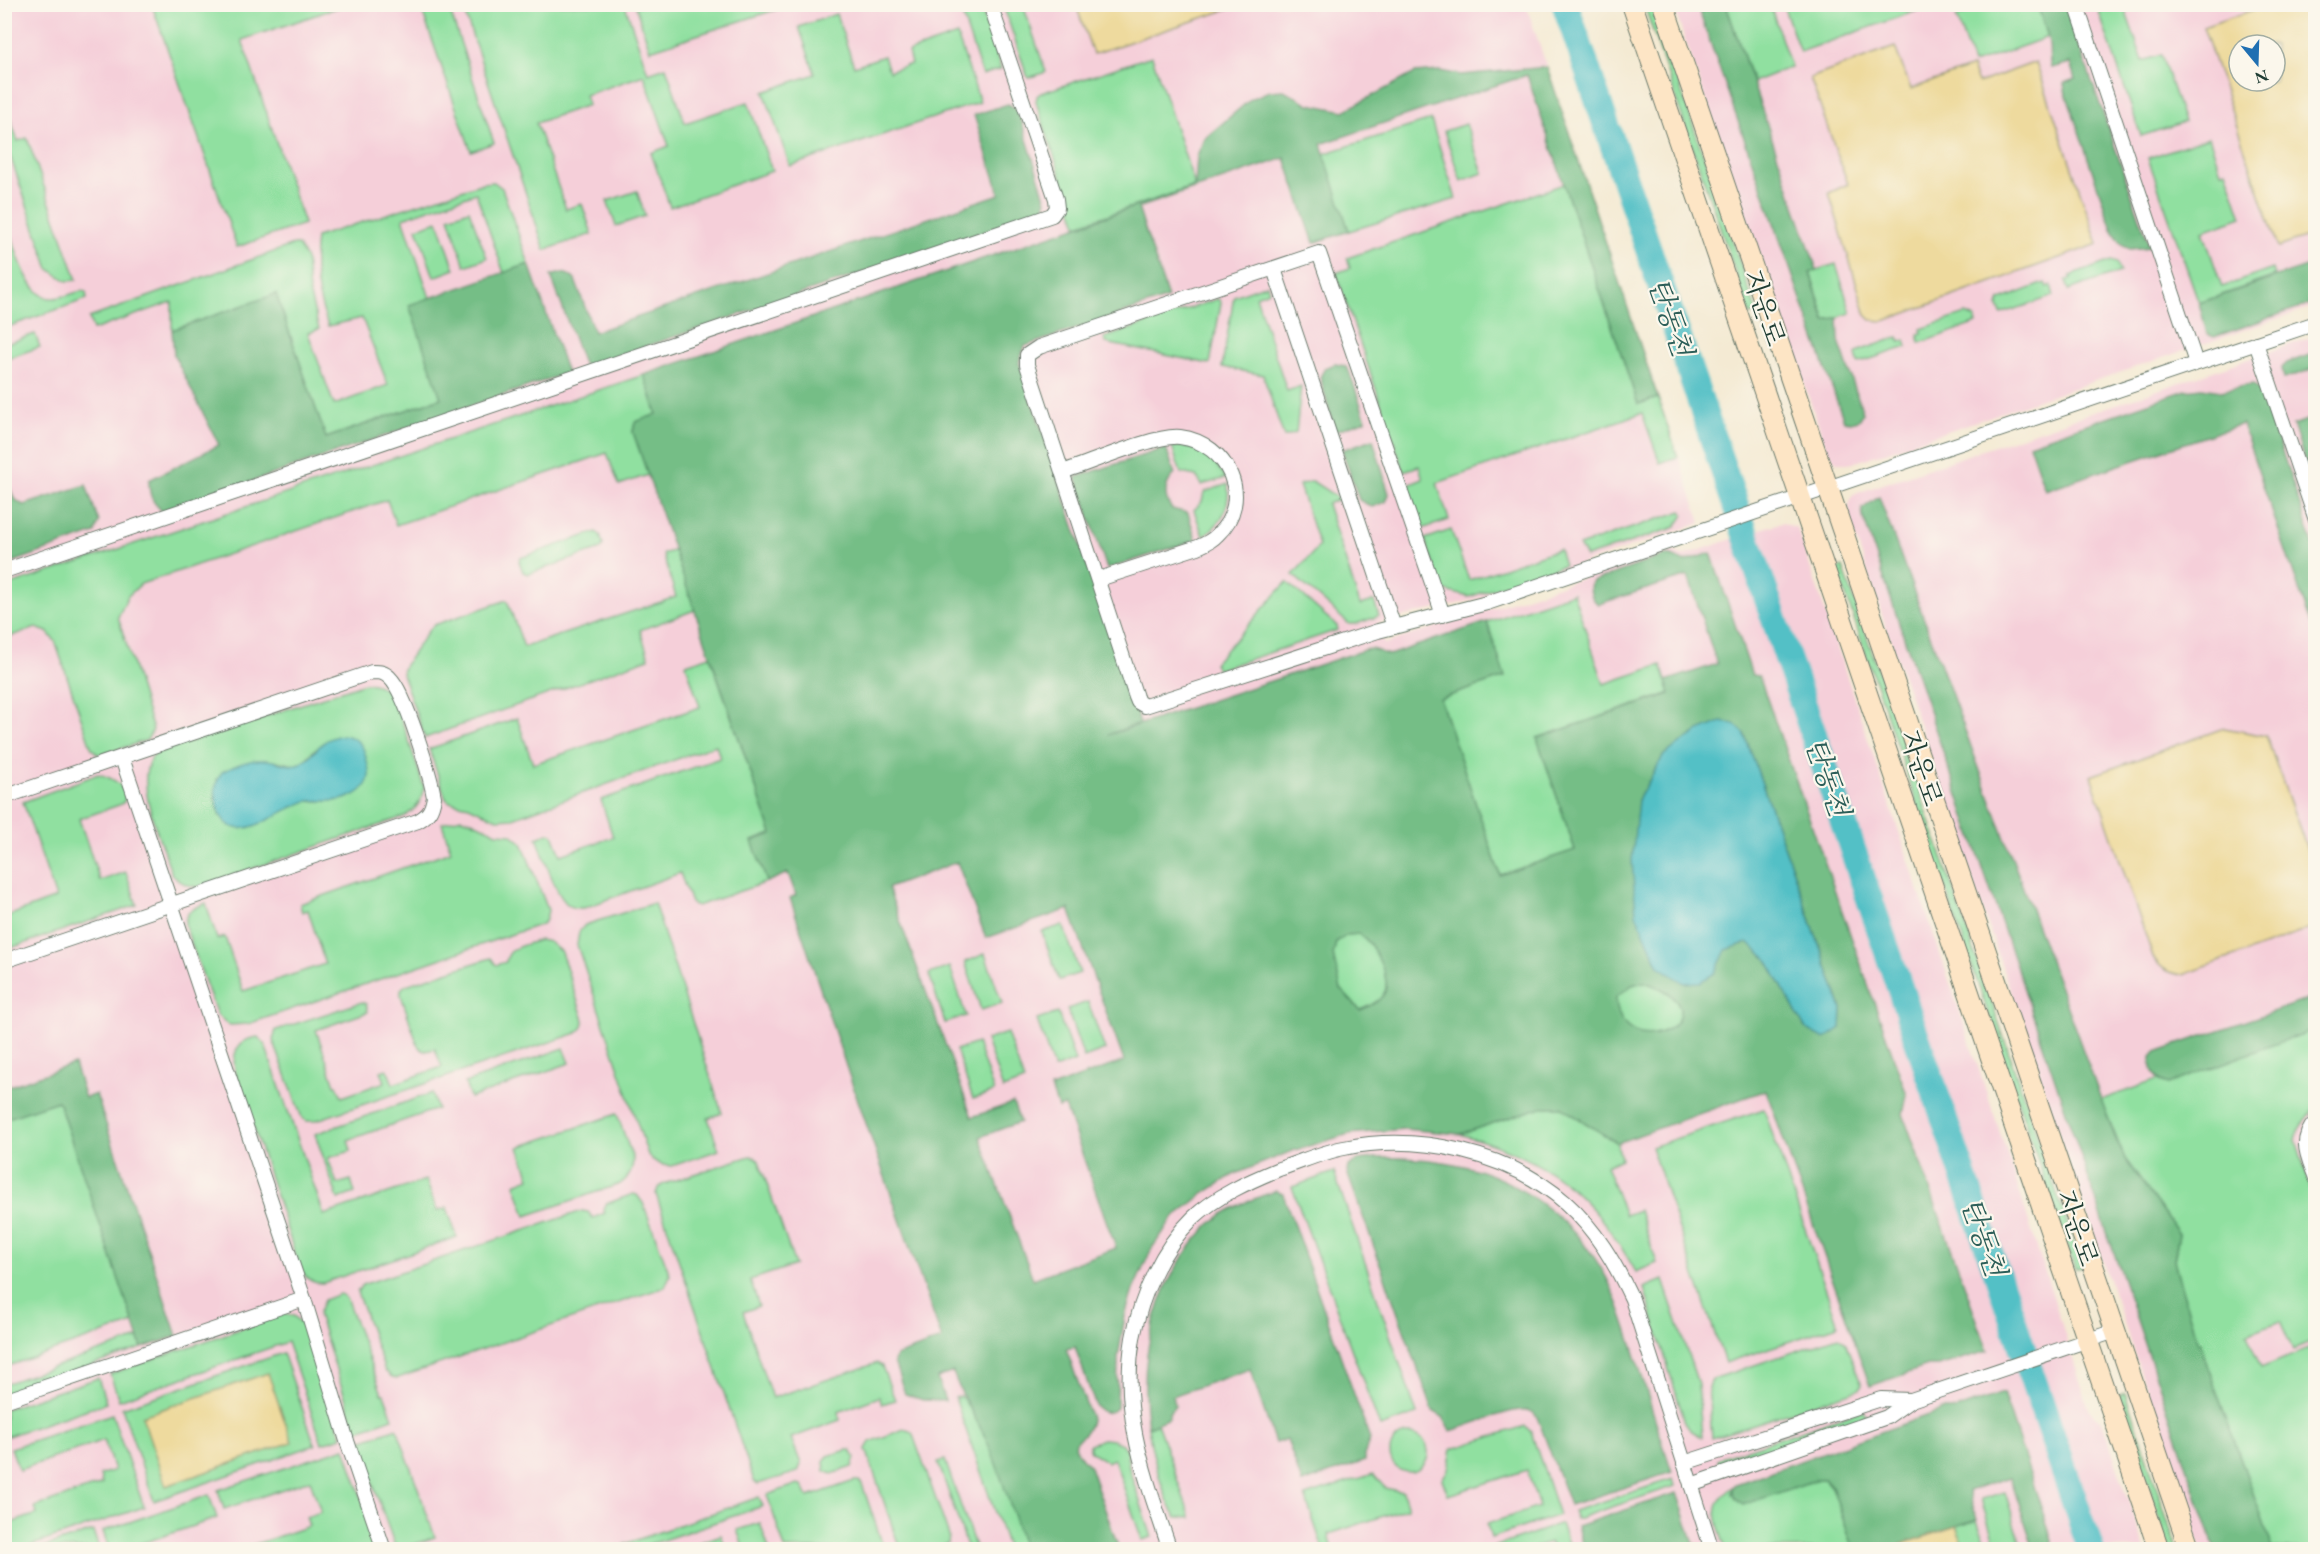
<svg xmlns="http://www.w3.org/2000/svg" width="2320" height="1554" font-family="'EB Garamond','Noto Serif KR',serif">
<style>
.built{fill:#f5cfd9;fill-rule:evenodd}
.green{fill:#90e0a0;stroke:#588e6a;stroke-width:1.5;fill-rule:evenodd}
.forest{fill:#74be86;stroke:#4a7e5d;stroke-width:1.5;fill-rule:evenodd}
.sand{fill:#eeda9e;stroke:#868c69;stroke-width:1.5;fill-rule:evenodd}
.water{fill:#52c0c6;stroke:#387e7d;stroke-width:1.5}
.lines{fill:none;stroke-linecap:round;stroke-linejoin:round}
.river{stroke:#52c0c6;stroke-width:27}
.street-casing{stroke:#6a7a6c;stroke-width:16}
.secondary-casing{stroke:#6a7a6c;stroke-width:22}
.street{stroke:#fff;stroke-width:14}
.secondary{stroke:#fde5c5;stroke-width:20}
.labels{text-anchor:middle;stroke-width:4.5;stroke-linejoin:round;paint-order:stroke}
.street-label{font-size:27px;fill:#1f3d34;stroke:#fbf7ec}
.water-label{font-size:28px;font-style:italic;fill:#2c5e58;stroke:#fbf7ec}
</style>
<rect width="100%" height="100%" fill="#fbf7ec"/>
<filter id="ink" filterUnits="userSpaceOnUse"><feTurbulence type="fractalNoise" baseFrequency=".0167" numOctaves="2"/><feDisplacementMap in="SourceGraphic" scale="12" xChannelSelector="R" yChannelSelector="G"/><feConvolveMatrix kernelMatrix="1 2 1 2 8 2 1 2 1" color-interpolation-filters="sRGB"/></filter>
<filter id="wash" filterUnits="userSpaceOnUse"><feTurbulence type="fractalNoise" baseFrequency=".008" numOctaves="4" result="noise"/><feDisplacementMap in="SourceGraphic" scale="24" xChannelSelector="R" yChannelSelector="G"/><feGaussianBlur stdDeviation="1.35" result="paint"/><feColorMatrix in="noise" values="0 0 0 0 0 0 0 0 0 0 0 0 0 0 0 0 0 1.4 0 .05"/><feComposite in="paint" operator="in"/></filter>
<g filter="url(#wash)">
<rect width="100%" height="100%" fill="#f4ead3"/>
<!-- built -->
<g class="built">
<path d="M5,5H1526L1701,523L1482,598L1377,623L1384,644L1670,549L1683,556L1773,525L1783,523L1797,528L2007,1153L2088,1406L2091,1412L2102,1421L2145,1549L5,1550Z"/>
<path d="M1673,5H2315V306L1859,461L1848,463H1838L1834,460L1827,450ZM2239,45H2275V81H2239Z"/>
<path d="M2315,336V1549H2201L1849,518V502L1852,496L1860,492Z"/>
</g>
<!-- green -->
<g class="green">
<path d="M777,4L778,9L650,50L635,5Z"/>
<path d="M152,5H345L242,40L304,224L237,247Z"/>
<path d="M420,5H448L494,143L471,151Z"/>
<path d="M462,5H625L648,73L666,67L685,123L748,102L772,171L670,207L651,153L669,146L644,75L585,95L588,105L536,123L566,209L582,204L592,234L545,250Z"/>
<path d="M959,5H980L1001,69L982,75Z"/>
<path d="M1003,5H1023L1046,72L1028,78Z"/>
<path d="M1644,5H1652L1757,313L1750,315Z"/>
<path d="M1726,5H1770L1791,67L1753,82Z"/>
<path d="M1783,5V4L1933,5L1800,52Z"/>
<path d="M1990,5H2037L2048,37L1973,64L1956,17Z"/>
<path d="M2103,5H2130L2124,7L2143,61L2161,55L2184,122L2141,136L2099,12Z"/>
<path d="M836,14L854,66L884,56L889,71L911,64L908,52L957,35L980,102L790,166L764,92L815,74L799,27Z"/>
<path d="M1152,56L1195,186L1077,225L1036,102L1037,96L1041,93Z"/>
<path d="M4,102L18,141L27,138L77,280L67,281L49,269L7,147L5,148Z"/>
<path d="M1431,120L1456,199L1349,231L1323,154Z"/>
<path d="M1466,124L1483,173L1461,181L1444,131Z"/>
<path d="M2209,137L2221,172L2226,170L2242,217L2203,231L2222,287L2273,269L2275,276L2199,303L2148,158Z"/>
<path d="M494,182L502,188L529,264L504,273L476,193L403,218L430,298L410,306L441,398L326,438L276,294L172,330V302L93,330L89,318L293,245H298L306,259L309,292L319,329L308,333L334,405L388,385L362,318L328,326C317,295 312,269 316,237L483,183Z"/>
<path d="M1564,184L1638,404L1658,398L1678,457L1660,463L1642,413L1437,483L1449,520L1425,528L1421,527L1408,485L1423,479L1419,466L1404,471L1336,273L1350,268L1347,258Z"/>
<path d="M637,191L645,216L616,226L607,201Z"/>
<path d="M469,210L487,258L465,266L449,217Z"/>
<path d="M5,213C11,233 25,296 50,298C59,299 73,293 82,291L86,292L87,299L5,328Z"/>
<path d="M438,221L455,269L434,277L417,228Z"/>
<path d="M2111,261L2117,263L2120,272L2069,290L2066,280L2071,279L2070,276Z"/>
<path d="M1836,264L1851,313L1826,321L1810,272Z"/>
<path d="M2045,283L2047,287L2051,285L2054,296L2001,314L1998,306L2000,300Z"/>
<path d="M1267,284L1269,291L1256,296L1287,391L1301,386L1296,433L1284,437L1263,375L1222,367L1234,296Z"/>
<path d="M1217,299L1220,300L1221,303L1210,364L1106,343L1104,338Z"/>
<path d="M1966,314L1975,318L1977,323L1920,343L1918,334L1922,333L1921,329Z"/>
<path d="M35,334L40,347L5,359V344Z"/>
<path d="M1898,337L1900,342L1905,340L1907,347L1858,363L1856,354L1859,351Z"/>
<path d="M644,375L657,415L635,423L633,432L648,475L619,485L607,453L396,525L387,500L141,584L128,596L118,617L153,730L147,740L101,755L96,753L91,747L55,641L47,632L36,628L5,638L4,587Z"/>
<path d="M1184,446C1205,450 1214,461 1226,478L1202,485L1196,476L1181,473L1172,447Z"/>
<path d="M1312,481L1340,499L1327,504L1360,605L1374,601L1379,616L1356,624H1349L1293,575L1319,546L1299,485Z"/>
<path d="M1228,484C1230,507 1223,523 1203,536L1194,510L1202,502L1204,492Z"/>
<path d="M1682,511L1684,515L1676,527L1586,557L1579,546Z"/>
<path d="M1451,530L1469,580L1559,549L1564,565L1469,597L1442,590L1425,539Z"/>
<path d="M596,532L600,535L603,545L601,549L528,574L523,572L519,561L520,558Z"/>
<path d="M675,550L695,610L640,630L649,658L425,738L402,674L403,668L428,631L434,625L507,600L524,647L676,597L663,554Z"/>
<path d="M1843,567L2082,1267L2075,1269L1837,569Z"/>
<path d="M1287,582L1337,626L1338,630L1217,670L1214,663Z"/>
<path d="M1573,593L1604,684L1661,665L1670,693L1537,738L1575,850L1500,875L1440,699L1505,677L1487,622Z"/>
<path d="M710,656L772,834L753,841L767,882L697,906L691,903L680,873L584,908C579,908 574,909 570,906C555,898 544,854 537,838L548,833L553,834L561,855L613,837L601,800L720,758L716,745L513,818L497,819L469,806L450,802L446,799L429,749L517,718L533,764L700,707L686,664Z"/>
<path d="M365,683C372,683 377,684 383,688C399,699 416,766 424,787C422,802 416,810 403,817L198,887C186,886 180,882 172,874C163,846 129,775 156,753ZM315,749L327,801H304L292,807L220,816L215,798L217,779L277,761L295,765L303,762Z"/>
<path d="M98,774C110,777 122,782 126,795L124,802L119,805L79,819L100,881L126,872L137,905L5,950V917L56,898L23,802Z"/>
<path d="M461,818L472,821L497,833L511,834L522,843L548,910L546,920L542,924L248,1024L229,1025L217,1015L185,926C184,911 194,908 206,903L217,939L225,937L243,991L325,964L308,910L302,912L300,904L451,851L442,823Z"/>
<path d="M654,903L722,1113L708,1118L719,1150L672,1166C662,1166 654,1163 648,1155L577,945L579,932L585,925Z"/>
<path d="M1063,925L1080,973L1059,980L1042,932Z"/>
<path d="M1360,934C1370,941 1373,949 1379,960C1392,987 1389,999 1360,1010L1341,990L1333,955L1336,942L1347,935Z"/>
<path d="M540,940L549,942L561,952L584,1020L583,1027L577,1033L314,1121H306L302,1118L273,1040L276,1030L362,1002L366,1004L368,1012L316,1030L335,1085H337L342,1097L385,1082L381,1071L387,1069L393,1084L442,1067L435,1049C427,1051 424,1053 418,1046L401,995V989L406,985L491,958L496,965L506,962C508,946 526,945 540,940Z"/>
<path d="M985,954L1002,1003L981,1010L965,962Z"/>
<path d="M950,967L966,1016L945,1023L929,974Z"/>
<path d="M1644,982C1738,1011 1619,1076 1616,997L1632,985Z"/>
<path d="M1088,1002L1105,1050L1084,1058L1067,1009Z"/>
<path d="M1058,1013L1075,1061L1054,1069L1037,1020Z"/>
<path d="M2315,1029V1108L2299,1129L2296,1140L2315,1202V1341L2293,1350L2280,1321L2247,1334L2261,1368L2315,1346V1549H2273L2191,1320L2179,1279L2174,1260L2179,1234L2125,1159L2101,1100L2157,1080L2168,1084Z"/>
<path d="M1007,1033L1024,1081L1003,1089L986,1040Z"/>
<path d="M258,1037L265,1045L324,1215L426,1180L437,1211L447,1208L457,1237L323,1283C309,1284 303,1275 298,1263L235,1071C232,1052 238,1039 258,1037Z"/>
<path d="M977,1043L994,1092L973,1099L956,1050Z"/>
<path d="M564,1048L570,1063L470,1098L465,1083Z"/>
<path d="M432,1093L437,1109L348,1140L351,1151L328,1158L337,1184L351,1180L355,1193L338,1199L315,1134Z"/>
<path d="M58,1101L134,1323L5,1367L4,1119Z"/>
<path d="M1542,1107H1561L1617,1143L1621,1159L1606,1166L1625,1215L1639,1210L1657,1263L1636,1272C1590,1191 1550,1160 1460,1134Z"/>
<path d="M1764,1109L1838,1325L1725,1363L1651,1147Z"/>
<path d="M617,1114L633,1159C633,1170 629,1178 620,1184L526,1216L515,1184L530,1178L519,1147Z"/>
<path d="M750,1156L755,1157L759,1161L795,1265L750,1280L759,1306L743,1312L772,1398L877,1363L882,1366L895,1400L882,1404L879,1397L838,1412L840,1420L791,1438L801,1464L798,1472L758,1484L754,1481L656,1194L658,1188L664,1184Z"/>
<path d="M1334,1172L1417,1414L1380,1427L1292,1187Z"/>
<path d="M633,1194L637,1195L643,1203L670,1275L665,1287L398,1378L392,1377L385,1371L357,1292L362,1285L582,1211L588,1212L593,1218L605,1213L603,1208L606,1204Z"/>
<path d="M1663,1280L1698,1384L1702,1437L1690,1430L1685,1423L1644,1288Z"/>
<path d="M339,1294L343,1295L347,1300L382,1394H384L393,1418L356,1431L318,1314L324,1300Z"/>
<path d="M284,1314L294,1316L305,1328L342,1437L322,1443L287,1342L119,1400L110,1374Z"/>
<path d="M1838,1337L1845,1342L1862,1385L1860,1389L1712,1438L1708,1387L1713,1379Z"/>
<path d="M139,1338L142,1348L5,1395L4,1384Z"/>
<path d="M283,1353L315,1445L154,1501L122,1408Z"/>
<path d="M98,1378L106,1403L5,1437V1409Z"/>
<path d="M2125,1393L2177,1549H2170L2119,1395Z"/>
<path d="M961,1396C994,1440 1008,1497 1024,1549H1001L1007,1547L955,1398Z"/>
<path d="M1862,1410L1866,1414L1863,1420L1722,1467L1718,1462V1459Z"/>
<path d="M112,1414L144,1507L21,1549H5V1525L37,1514L35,1507L102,1484L100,1475L114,1470L104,1440L19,1470L11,1448Z"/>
<path d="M1157,1423L1191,1518L1177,1517C1163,1501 1151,1448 1148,1427Z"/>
<path d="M1525,1426L1531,1432L1559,1515L1491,1538L1487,1524L1539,1507L1527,1470L1448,1495L1442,1479L1448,1470L1452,1449Z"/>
<path d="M397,1428L435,1537L399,1550L396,1549L358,1442Z"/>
<path d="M904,1429L912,1432L949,1536L948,1543L935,1549H900L866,1449L870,1442Z"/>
<circle cx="1409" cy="1453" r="19"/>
<path d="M1103,1439L1113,1440L1122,1444L1126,1450L1130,1472L1152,1537L1142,1540L1114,1459L1107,1462L1090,1451V1444Z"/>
<path d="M345,1448L377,1543V1549H241L309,1526L306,1517L321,1512L310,1480L224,1509L218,1490Z"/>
<path d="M847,1450H851L855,1458L852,1467L832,1474L825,1471L824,1461L828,1456Z"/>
<path d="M945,1460L976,1549H968L938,1462Z"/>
<path d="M1373,1474L1385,1488L1403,1492L1408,1508L1329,1534L1333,1549H1323L1305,1496Z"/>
<path d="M1673,1479L1675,1486L1576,1519L1573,1511Z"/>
<path d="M1818,1479H1825L1832,1487L1854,1549H1726C1717,1524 1707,1505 1733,1487L1732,1493L1743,1505Z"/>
<path d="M854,1481H859L862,1484L884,1549H785L767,1495L798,1484L802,1485L808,1497Z"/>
<path d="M2005,1492L2021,1543L1997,1549L1981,1499Z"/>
<path d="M209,1495L217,1518L125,1549H109L103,1531Z"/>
<path d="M759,1497L763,1506L637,1549H620L625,1544Z"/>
<path d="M1977,1519L1987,1549H1965L1957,1526Z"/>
<path d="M760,1523L769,1549H744L737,1530Z"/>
<path d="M1561,1524L1570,1549H1553L1550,1543L1531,1549H1495L1494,1547Z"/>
<path d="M93,1531L99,1549H38Z"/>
<path d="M721,1535L726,1549H701L699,1543Z"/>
</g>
<!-- forest -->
<g class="forest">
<path d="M1697,5H1726L1817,270L1810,273L1825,321L1838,317L1839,341L1863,413L1860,419L1851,422L1844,421Z"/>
<path d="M2037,5H2065L2150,247L2129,249L2121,243L2112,229L2065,90L2064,83L2075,79L2070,63L2051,68C2048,58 2051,49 2048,39C2046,27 2041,16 2037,5Z"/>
<path d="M1547,67L1658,398L1638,404L1527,75L1321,144L1349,231L1314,243L1285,158L1138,208L1168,298L1025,346L1019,362L1140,723L1108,735L1364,650L1372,649L1389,655L1487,622L1505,677L1440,699L1500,875L1575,850L1537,738L1670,694L1666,681L1717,664L1688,576L1599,604C1591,600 1589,590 1591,582L1666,555L1672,556L1685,562L1711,553L1752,675L1759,676L1907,1095L1903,1114L1988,1351L1938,1366H1928L1870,1386L1766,1090L1617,1143L1561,1107H1542L1460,1134L1404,1129L1349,1134L1292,1151L1233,1175L1206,1192L1174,1217L1152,1248L1133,1290L1125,1316L1118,1357L1117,1408C1109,1414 1103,1414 1096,1407L1075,1347L1066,1349L1091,1418C1090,1443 1057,1434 1090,1467L1119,1549H1024C1012,1512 1002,1475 986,1439C975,1416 961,1396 953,1372L937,1378L945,1401L923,1400L905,1394L894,1362L896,1356L942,1339L849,1075L790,898L796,895L788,873L767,882L752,841L772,834L633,432L635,422L657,414L644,375L1195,186L1197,156L1204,139L1251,99L1269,91L1284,90L1309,104L1344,111L1415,73L1440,71L1461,75ZM1699,731L1744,733L1842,1008L1841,1028H1805L1766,958L1748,942L1726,950L1638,800L1664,755ZM957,862L986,938L1069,909L1124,1061L1051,1088L1058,1108L1065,1106L1116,1248L1033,1279L980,1137L1020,1122L1013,1103L972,1117L888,888ZM1359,934C1370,941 1373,949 1379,960C1392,987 1389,999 1360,1010L1341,990L1333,955L1336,942L1347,935ZM1644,982C1738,1011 1619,1076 1616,997L1632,985Z"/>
<path d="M1008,104L1018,110L1046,201L1045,207L1039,213L588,366L583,364L551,276C562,272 567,272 575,280L594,332L1000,194L974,115Z"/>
<path d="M529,264L567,373L163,512C152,502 149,496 149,480L219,445L174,355L172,330L276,294L326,438L441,398L409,305Z"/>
<path d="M2315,264V302L2214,337L2207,334L2199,303Z"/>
<path d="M2315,353V368L2284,379L2282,368L2287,363Z"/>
<path d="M1335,364L1345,366L1349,371L1366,420L1335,431L1320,377L1325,368Z"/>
<path d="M2253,384L2262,392L2315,550V622L2311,624L2242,424L2045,490L2029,444L2186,390L2202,388L2221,391Z"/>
<path d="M2315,417H2316L2315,471L2307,468L2293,425Z"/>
<path d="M1373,439L1389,494L1386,502L1372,507L1359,500L1342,450Z"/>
<path d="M1166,448L1175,474C1164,484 1163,497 1172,509L1188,513L1196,540L1107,569L1076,477Z"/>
<path d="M7,480C11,491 13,501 24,505L86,485L99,522L95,533L5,565L4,481Z"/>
<path d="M1879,497L2115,1137L2125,1159L2179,1234L2174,1260L2179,1279L2191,1320L2273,1549H2215L1863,517L1862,509Z"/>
<path d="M2315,997V1029L2168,1084C2154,1079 2151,1072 2151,1057L2156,1052Z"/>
<path d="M74,1064L85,1098L96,1094L177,1336L142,1348L58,1101L5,1119L4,1088Z"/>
<path d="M1374,1158C1404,1157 1434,1159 1464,1166C1525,1181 1585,1230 1611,1287C1622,1310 1629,1335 1637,1360C1648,1397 1660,1435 1672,1472L1570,1505L1538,1419C1535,1414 1533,1411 1527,1410C1511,1408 1468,1426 1451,1431L1443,1417L1433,1411L1347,1172L1348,1166L1358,1160Z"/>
<path d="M1276,1191L1283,1194L1370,1439L1365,1453V1461L1302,1483L1287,1439L1275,1443L1250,1369L1172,1396L1175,1405L1169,1413V1418L1148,1427C1137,1356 1156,1279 1207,1227C1225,1209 1252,1199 1276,1191Z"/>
<path d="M2003,1393L2055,1549H2034L2010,1477L1968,1491L1977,1519L1888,1549H1854L1832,1487L1825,1479H1818L1743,1505C1736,1501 1732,1496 1733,1487L1736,1484L1942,1410H1955Z"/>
<path d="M1677,1493L1696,1549H1584L1577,1526Z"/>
</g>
<!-- sand -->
<g class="sand">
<path d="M2270,4L2316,5L2315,234L2278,247L2203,27ZM2239,45H2275V81H2239Z"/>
<path d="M1076,5V4L1241,5L1093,54Z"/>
<path d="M1895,47L1911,89L1972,67L1978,83L2036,62L2098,244L1884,321L1871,320L1866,315L1829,193L1848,184L1810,78Z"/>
<path d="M2224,728L2266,736L2315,871V914L2310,929L2183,975C2168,973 2161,969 2153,957L2091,776Z"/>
<path d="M268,1373L292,1442L166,1486L142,1416Z"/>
<path d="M1957,1526L1965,1549H1888Z"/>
</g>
<!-- water -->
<g class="water">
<path d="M1721,722L1734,724L1744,733L1842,1009L1841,1028L1825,1039L1805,1028L1766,958L1748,942L1726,950L1715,973L1700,982L1684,983L1659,966L1636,914L1632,861L1638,800L1664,755L1699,731Z"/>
<path d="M342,735C356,737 363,743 366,758C367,763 370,770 369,776C367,794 344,801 329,801C320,801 311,799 302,803C276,812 230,853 218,807C214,793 214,784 222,772C236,765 251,758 267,760C278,761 289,768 300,763C317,756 315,740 342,735Z"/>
</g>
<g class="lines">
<!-- river -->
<path class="river" d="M1565,4L2091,1550"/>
</g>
</g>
<g filter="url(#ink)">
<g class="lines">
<defs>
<g id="street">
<path d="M2076,4L2196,363"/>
<path d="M1274,269L1394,627"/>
<path d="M2256,343L2316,520"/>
<path d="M1062,472C1088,464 1156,434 1180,437C1228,443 1255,500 1217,535C1212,541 1205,544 1198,547L1099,579"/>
<path d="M4,571L1052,215L1057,208L1056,199L990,4"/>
<path d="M1443,615L1319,253L1039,347L1027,355V365L1136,697L1138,702L1145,706L1378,631L1487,603L2316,323"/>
<path d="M122,758L304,1299L347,1441L384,1550"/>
<path d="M4,797L372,672C380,672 384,672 390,678C405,692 430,774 434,797C432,809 429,815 418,821L4,961"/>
<path d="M2316,1121C2298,1141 2308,1156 2316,1178"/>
<path d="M4,1401L304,1299"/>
<path d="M1684,1463L1881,1399L1911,1400"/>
<path d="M1691,1485L1887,1417L1911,1400L2115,1331"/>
<path d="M1170,1550C1146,1478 1120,1415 1133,1338C1141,1295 1162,1248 1193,1218C1216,1196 1250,1181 1279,1169C1301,1162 1322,1152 1344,1148C1418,1133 1508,1152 1566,1203C1596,1230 1615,1263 1632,1299L1712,1550"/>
</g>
<g id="secondary">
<path d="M1632,4L2159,1550"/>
<path d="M1663,4L2190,1550"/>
</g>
</defs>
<!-- street casing -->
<use href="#street" class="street-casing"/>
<!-- secondary casing -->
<use href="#secondary" class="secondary-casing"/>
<!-- street -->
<use href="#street" class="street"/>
<!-- secondary -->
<use href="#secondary" class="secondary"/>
</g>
</g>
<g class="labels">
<!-- street labels -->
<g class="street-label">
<text transform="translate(1764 308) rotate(71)" y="9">자운로</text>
<text transform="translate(1921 768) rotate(71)" y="9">자운로</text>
<text transform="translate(2077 1228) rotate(71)" y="9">자운로</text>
</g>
<!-- water labels -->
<g class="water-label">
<text transform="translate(1671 317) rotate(71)" y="10">탄동천</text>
<text transform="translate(1828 777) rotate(71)" y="10">탄동천</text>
<text transform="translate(1984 1237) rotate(71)" y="10">탄동천</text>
</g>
</g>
<!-- margin -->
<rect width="2320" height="1554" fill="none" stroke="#fbf7ec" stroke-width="24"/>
<!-- north arrow -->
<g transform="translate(2257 63) rotate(161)"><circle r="28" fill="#fbf7ec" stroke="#a3ada2" stroke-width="1.5"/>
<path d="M0-4.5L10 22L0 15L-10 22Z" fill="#1f6fb2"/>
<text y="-9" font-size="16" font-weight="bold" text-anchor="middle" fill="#1f3d34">N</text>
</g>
</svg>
